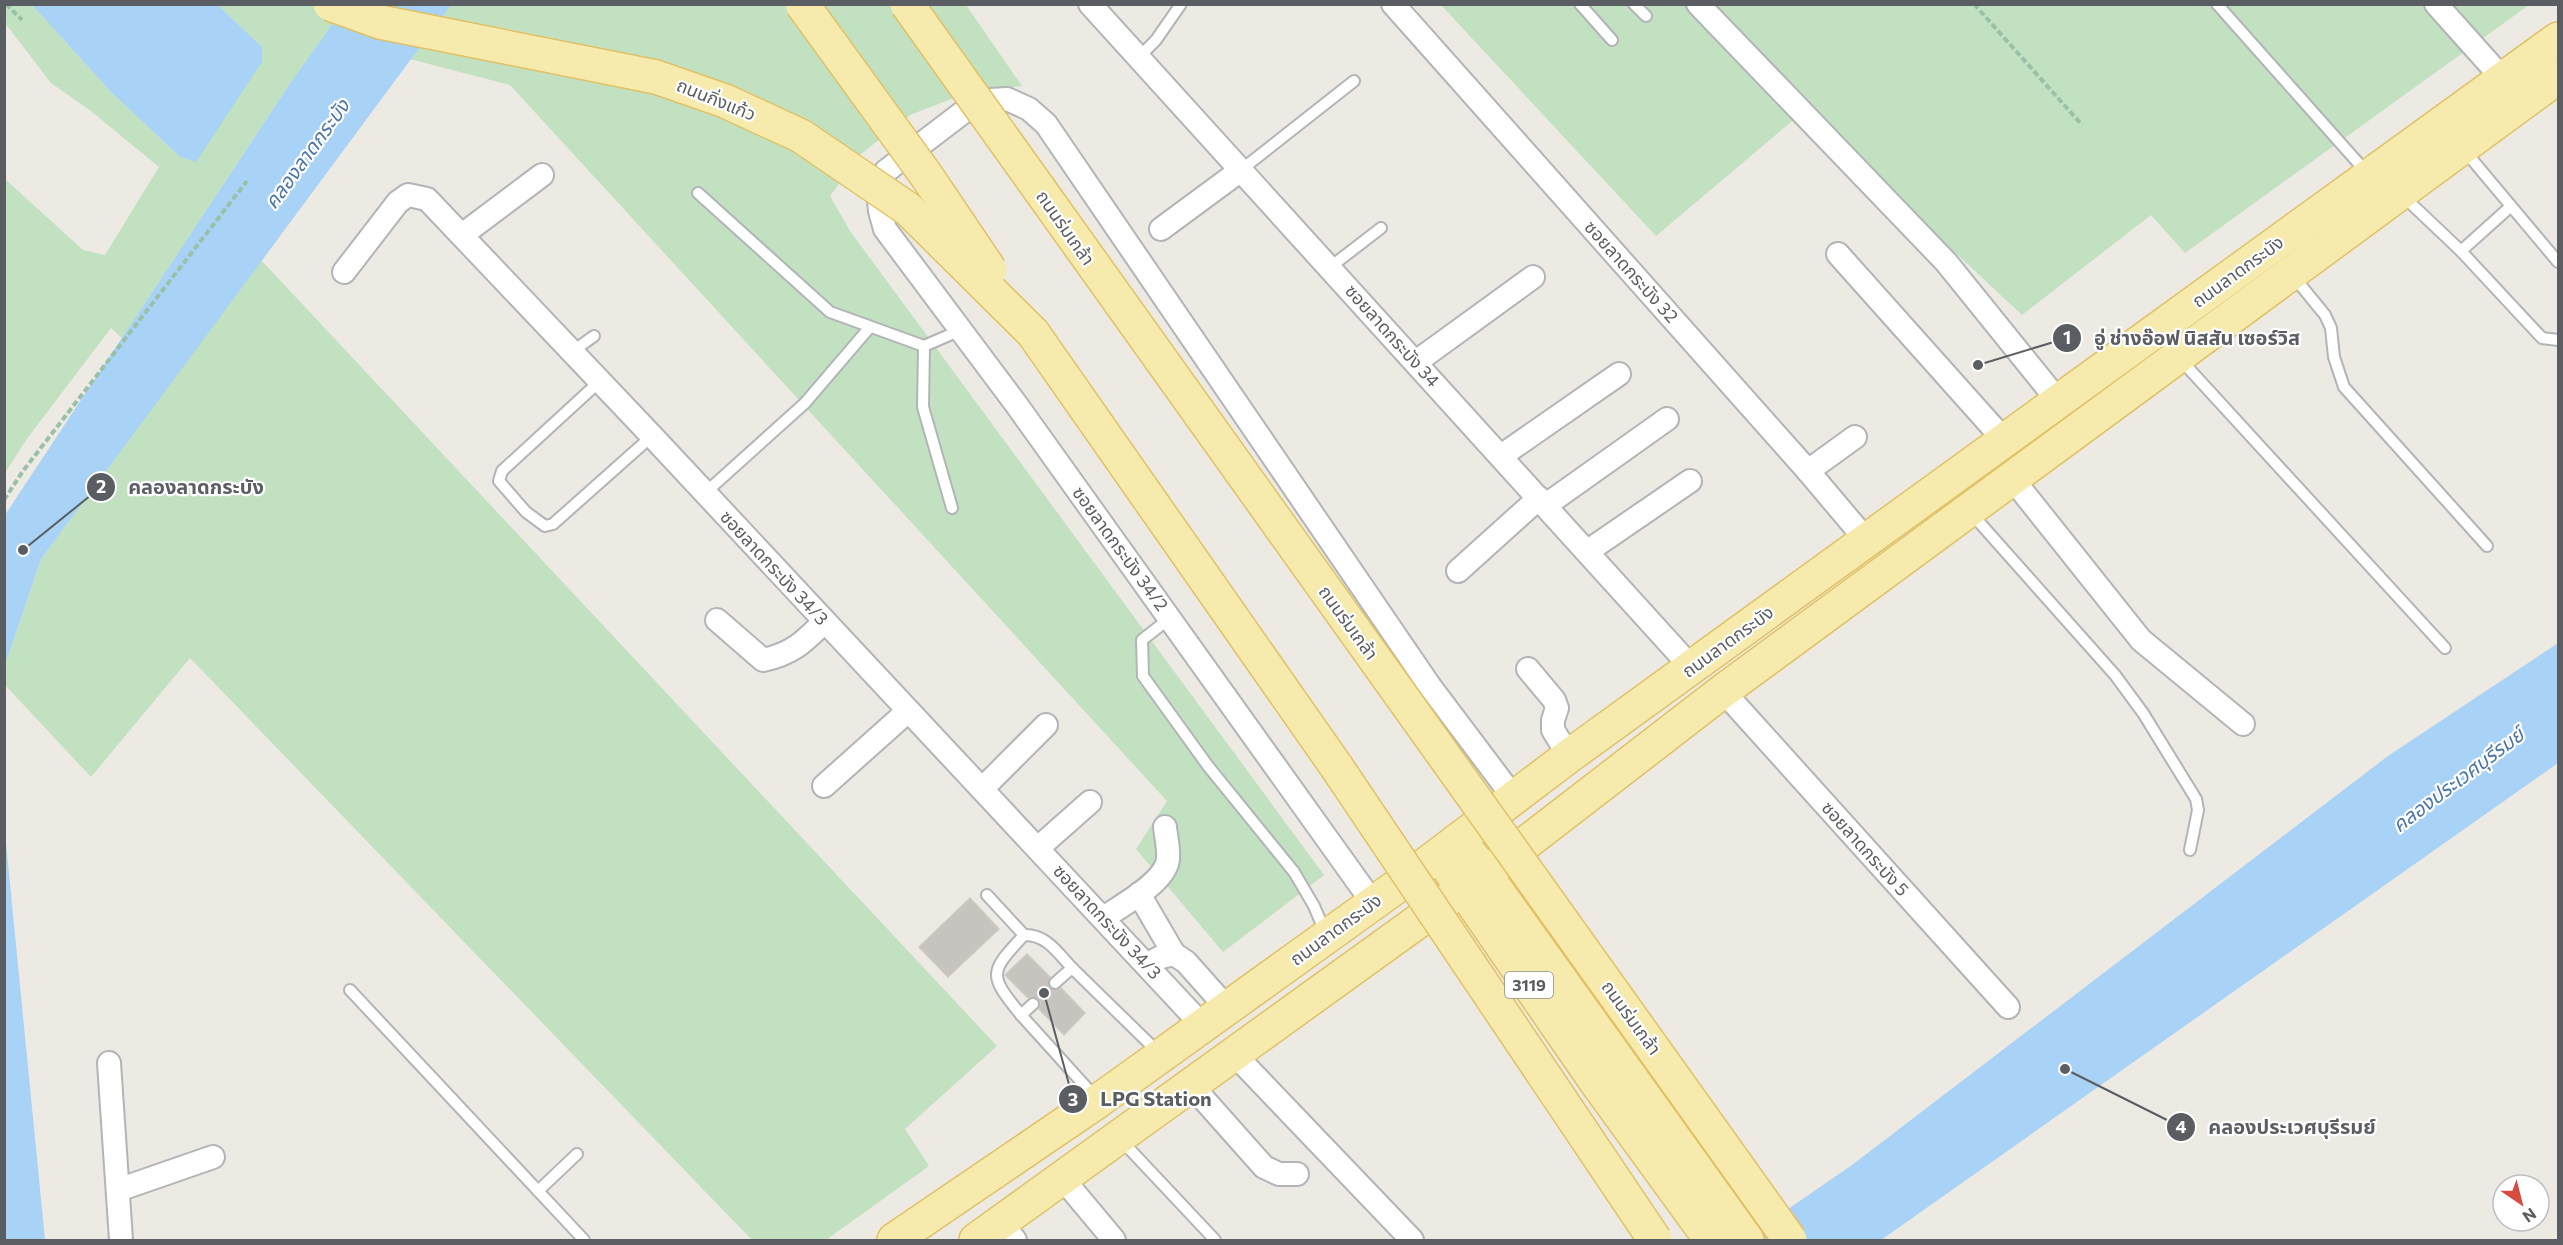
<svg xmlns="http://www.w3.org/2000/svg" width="2563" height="1245" font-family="Commissioner,'Noto Sans Thai',sans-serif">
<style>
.green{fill:#c1e1c1}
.water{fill:#a8d2f6}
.building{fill:#c7c4bf;stroke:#d0cbc1;stroke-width:1.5}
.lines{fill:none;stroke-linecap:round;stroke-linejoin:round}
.service-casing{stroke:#b3b4b8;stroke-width:14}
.minor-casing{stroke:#b3b4b8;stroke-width:26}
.primary-casing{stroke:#e2c165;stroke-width:36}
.path{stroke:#9ac1a7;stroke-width:4;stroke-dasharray:6 3;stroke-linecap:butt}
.service{stroke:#fff;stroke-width:10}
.minor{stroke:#fff;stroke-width:22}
.primary{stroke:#f6ebad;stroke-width:33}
.primary-bridge-casing{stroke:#e2c165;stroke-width:36;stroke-linecap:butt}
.primary-bridge{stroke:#f6ebad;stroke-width:33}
.labels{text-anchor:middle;stroke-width:4.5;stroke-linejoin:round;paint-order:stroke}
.shield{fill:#fff;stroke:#8c8e90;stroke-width:1.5}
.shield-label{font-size:16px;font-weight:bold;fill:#5a5d61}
.street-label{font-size:18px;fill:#5a5d61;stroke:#fff}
.water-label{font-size:20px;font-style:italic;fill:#4874a6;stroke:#fff}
.leader{fill:none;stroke:#5a5d61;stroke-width:2}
.callout-dot{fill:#5a5d61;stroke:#fff;stroke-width:2}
.mark-label{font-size:18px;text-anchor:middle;font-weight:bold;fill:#fff}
.callout-label{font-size:20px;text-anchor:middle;font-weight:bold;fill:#5a5d61;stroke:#fff;stroke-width:4.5;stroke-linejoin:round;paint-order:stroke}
</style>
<rect width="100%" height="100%" fill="#eceae2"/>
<!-- green -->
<g class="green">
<path d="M5,5H32L112,93L179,156L262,47L218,5H346L291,82L122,338L111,328L26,440L5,473V179L83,250L105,255L159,167L91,111L51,83L5,23Z"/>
<path d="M451,5H966L1022,86L969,92L910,115L861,154L830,196L850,231L1324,875L1223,952L1136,849L1167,801L510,85L410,59Z"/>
<path d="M1441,5H2529L2185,253L2151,215L2022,315L1804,111L1656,236Z"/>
<path d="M261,260L997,1046L905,1129L929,1166L826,1240H752L190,658L91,777L5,685V665L41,559Z"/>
</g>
<!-- water -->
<g class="water">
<path d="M32,5H218L262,47V62L196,162L179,156L112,93Z"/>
<path d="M346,5H451L41,559L5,665V515L291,82Z"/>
<path d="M2558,643V763L1881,1240H1743L1852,1165L2388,756Z"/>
<path d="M4,811L5,833L45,1240H5Z"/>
</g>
<!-- building -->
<g class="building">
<path d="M970,898L999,929L948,977L919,947Z"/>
<path d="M1027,954L1050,977L1048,984L1050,988L1056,990L1061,988L1085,1013L1064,1035L1039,1009L1040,1003L1038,999L1032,997L1028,998L1005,975Z"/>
</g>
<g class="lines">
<defs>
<g id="service">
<path d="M1580,4L1612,40"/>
<path d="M1634,4L1646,16"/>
<path d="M2217,4L2368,174"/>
<path d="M1138,58L1156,40L1181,4"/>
<path d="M2464,150L2558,262"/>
<path d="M1241,170L1354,81"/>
<path d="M698,193L830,312L924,346L961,330"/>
<path d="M2403,196L2461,251L2542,338L2558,340"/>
<path d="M2461,251L2510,207"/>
<path d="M1329,268L1381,228"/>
<path d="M2294,277L2325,315L2331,328L2334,357L2344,387L2487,546"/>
<path d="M924,346L923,407L952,508"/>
<path d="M573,351L594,336"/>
<path d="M2180,359L2445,648"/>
<path d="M600,381L502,471L499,481L526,512L545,526L553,524L652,436"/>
<path d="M705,493L805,403L870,327"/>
<path d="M1971,513L2115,675L2143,713L2196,799L2198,810L2190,850"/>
<path d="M1170,618L1142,640L1143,676L1208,766L1294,872L1314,906L1325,932"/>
<path d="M987,895L1024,935"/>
<path d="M1055,983L1072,968L1159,1053"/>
<path d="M350,990L584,1240"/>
<path d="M1033,1004L1021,1015L1096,1098"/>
<path d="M1021,1015C988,974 989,973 1024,935C1046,934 1058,953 1072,968"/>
<path d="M1121,1140L1215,1240"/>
<path d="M538,1191L577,1154"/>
</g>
<g id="minor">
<path d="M1090,4L1692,668"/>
<path d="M1393,4L1808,471L1867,541"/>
<path d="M1698,4L1946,262L2059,402"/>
<path d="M2436,4L2503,79"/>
<path d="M1161,229L1241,170"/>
<path d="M462,235L542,175"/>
<path d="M1838,254L2005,441"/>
<path d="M344,272L398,202L408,195L427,199L652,436L1203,1026"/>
<path d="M1416,362L1533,277"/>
<path d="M1501,456L1619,374"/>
<path d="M1808,471L1855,437"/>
<path d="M2011,477L2141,640L2243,724"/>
<path d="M1546,505L1667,419"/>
<path d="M1588,551L1690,481"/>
<path d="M1458,571L1539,498"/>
<path d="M717,620L763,660C792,654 804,642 824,622"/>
<path d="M1528,669L1554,700L1557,708L1553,720V730L1569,756"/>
<path d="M1723,691L2008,1007"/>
<path d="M824,786L908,711"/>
<path d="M982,789L1046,725"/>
<path d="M1038,848L1090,802"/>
<path d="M1139,894L1174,954"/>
<path d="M1373,903L1016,404L885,229L880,211L878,191L886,171L966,110L990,100L1007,99L1029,109L1046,124L1429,685L1514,798"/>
<path d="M1103,918C1121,906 1166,882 1168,859C1169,849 1166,837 1165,827"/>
<path d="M1148,964L1161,957L1174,954L1186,962L1227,1008"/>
<path d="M1235,1055L1412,1240"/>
<path d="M109,1063L121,1240"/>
<path d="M1192,1086L1264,1167L1279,1174H1297"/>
<path d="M1063,1179L1114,1240"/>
<path d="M118,1190L213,1157"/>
<path d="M1000,1223L1015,1240"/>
</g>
<g id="primary">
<path d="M1033,333L1336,766"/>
<path d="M1472,856L1747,1240"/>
<path d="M1449,869L1596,1082L1711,1240"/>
<path d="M894,1240L1098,1101L1400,884L1569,756L2558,39"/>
<path d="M976,1240L1517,850L1723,691L2558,77"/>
</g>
</defs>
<!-- service casing -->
<use href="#service" class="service-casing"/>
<!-- minor casing -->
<use href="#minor" class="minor-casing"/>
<!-- primary casing -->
<use href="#primary" class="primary-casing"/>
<!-- path -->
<g class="path">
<path d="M6,4L22,20"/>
<path d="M1974,4L2082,125"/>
<path d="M4,500L23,471L247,181"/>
</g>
<!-- service -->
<use href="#service" class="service"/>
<!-- minor -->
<use href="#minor" class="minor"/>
<!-- primary -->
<use href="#primary" class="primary"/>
<defs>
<g id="primary-bridge">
<path d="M330,4L380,22L656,77L725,101L801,136L908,209L1033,333"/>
<path d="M802,4L926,175L990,270"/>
<path d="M907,4L1790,1240"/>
<path d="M1336,766L1655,1240"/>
</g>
</defs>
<!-- primary-bridge casing -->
<use href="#primary-bridge" class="primary-bridge-casing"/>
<!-- primary-bridge -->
<use href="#primary-bridge" class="primary-bridge"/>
</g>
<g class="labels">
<!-- shield labels -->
<rect class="shield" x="1505" y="972" width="48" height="26" rx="4.5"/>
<g class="shield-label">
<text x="1529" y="991">3119</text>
</g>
<!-- street labels -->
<g class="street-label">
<text transform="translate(716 100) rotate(22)" y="6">ถนนกิ่งแก้ว</text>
<text transform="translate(1065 228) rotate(55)" y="6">ถนนร่มเกล้า</text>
<text transform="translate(1631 272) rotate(48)" y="6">ซอยลาดกระบัง 32</text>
<text transform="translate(2238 272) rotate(-36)" y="6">ถนนลาดกระบัง</text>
<text transform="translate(1392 336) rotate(48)" y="6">ซอยลาดกระบัง 34</text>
<text transform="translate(1120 549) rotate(54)" y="6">ซอยลาดกระบัง 34/2</text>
<text transform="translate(774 568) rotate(47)" y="6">ซอยลาดกระบัง 34/3</text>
<text transform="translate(1348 623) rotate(54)" y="6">ถนนร่มเกล้า</text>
<text transform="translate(1728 642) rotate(-36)" y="6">ถนนลาดกระบัง</text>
<text transform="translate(1865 849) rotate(48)" y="6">ซอยลาดกระบัง 5</text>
<text transform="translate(1107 922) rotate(47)" y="6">ซอยลาดกระบัง 34/3</text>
<text transform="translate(1336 930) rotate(-36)" y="6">ถนนลาดกระบัง</text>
<text transform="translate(1631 1018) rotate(54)" y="6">ถนนร่มเกล้า</text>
</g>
<!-- water labels -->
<g class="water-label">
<text transform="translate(307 154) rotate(-54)" y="7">คลองลาดกระบัง</text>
<text transform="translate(2458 780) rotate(-37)" y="7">คลองประเวศบุรีรมย์</text>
</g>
</g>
<!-- callouts -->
<path class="leader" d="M1978 365L2067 338M23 550L101 487M1044 993L1073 1099M2065 1069L2181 1127"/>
<g class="callout-dot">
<circle cx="1978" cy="365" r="6"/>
<circle cx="23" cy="550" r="6"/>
<circle cx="1044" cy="993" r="6"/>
<circle cx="2065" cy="1069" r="6"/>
<circle cx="2067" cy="338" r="15"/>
<circle cx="101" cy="487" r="15"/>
<circle cx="1073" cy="1099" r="15"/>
<circle cx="2181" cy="1127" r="15"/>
</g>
<g class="mark-label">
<text x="2067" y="344">1</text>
<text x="101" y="493">2</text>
<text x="1073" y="1106">3</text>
<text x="2181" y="1133">4</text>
</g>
<g class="callout-label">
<text x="2197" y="345">อู่ ช่างอ๊อฟ นิสสัน เซอร์วิส</text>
<text x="196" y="494">คลองลาดกระบัง</text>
<text x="1156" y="1106">LPG Station</text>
<text x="2292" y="1134">คลองประเวศบุรีรมย์</text>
</g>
<!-- border -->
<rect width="2563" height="1245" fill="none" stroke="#5a5d61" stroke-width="12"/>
<!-- north arrow -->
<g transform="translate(2521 1203) rotate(145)"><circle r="28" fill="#ffffff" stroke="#bdbec0" stroke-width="1.5"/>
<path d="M0-4.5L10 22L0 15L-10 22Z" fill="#d64c3e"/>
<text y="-9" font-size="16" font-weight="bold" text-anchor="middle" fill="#5a5d61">N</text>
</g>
</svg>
